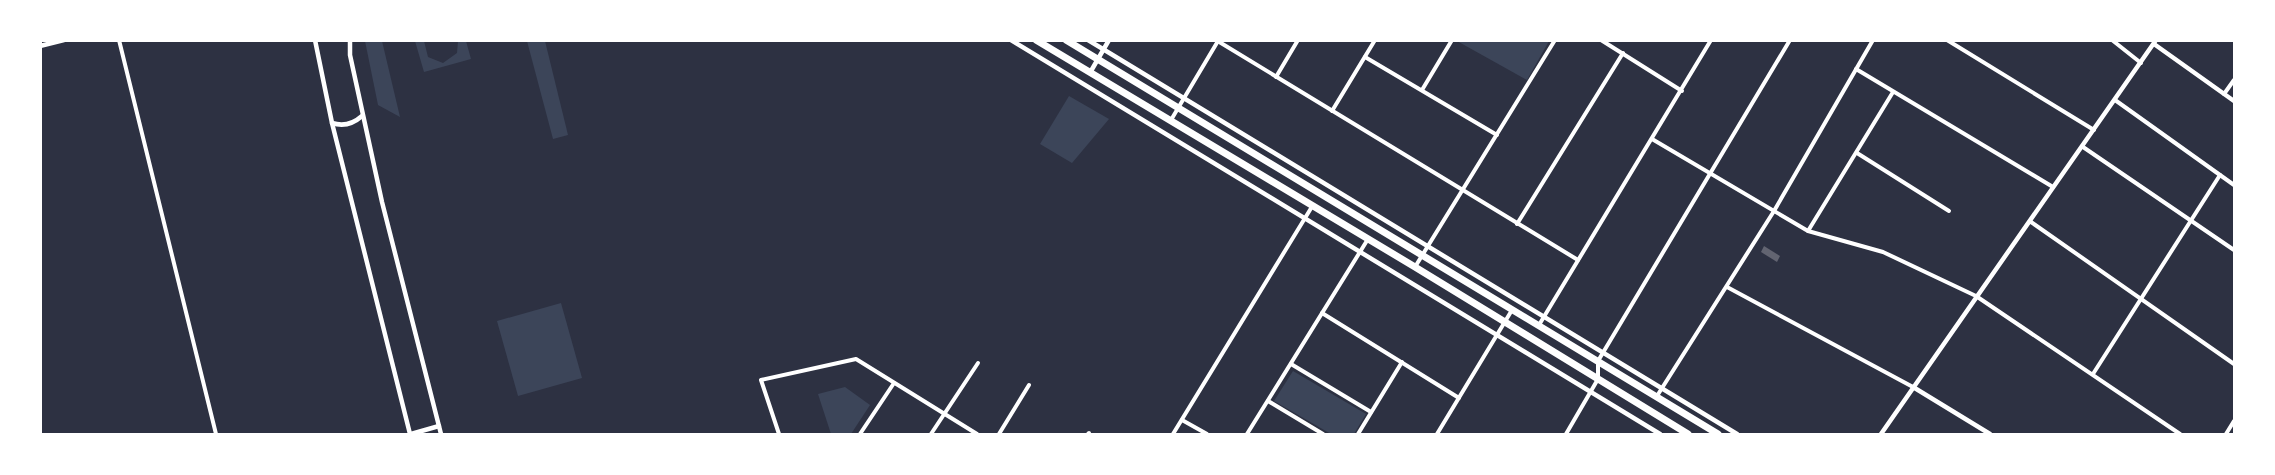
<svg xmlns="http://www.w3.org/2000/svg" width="2275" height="475" font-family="Commissioner,sans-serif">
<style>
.green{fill:#3c4559}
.building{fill:#626471}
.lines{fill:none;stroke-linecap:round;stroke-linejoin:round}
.minor{stroke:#fff;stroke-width:4}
.tertiary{stroke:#fff;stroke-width:4.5}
.trunk{stroke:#fff;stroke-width:7}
</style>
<rect width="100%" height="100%" fill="#2d3142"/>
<!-- green -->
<g class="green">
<path d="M365,41H382L400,117L378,105Z"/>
<path d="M415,41H424L428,57L443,63L457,53L458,41H466L471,59L424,72Z"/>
<path d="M527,41H545L568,135L553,139Z"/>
<path d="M1457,41V40L1549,41L1527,80Z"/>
<path d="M1069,96L1109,119L1072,163L1040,144Z"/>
<path d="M561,303L582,378L518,396L497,321Z"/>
<path d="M1293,371L1366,414L1354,434H1331L1274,401Z"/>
<path d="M845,387L870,405L851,434H831L818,394Z"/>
</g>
<!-- building -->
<path class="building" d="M1764,246L1780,256L1777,262L1761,252Z"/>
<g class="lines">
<!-- minor -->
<g class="minor">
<path d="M119,40L216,434"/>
<path d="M1216,40L1578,260"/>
<path d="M1601,40L1682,91"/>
<path d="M1947,40L2094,130"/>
<path d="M2112,40L2141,63"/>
<path d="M1365,57L1497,135"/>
<path d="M1856,69L2053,187"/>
<path d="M1276,77L1298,40"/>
<path d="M1422,90L1452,40"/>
<path d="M2224,94L2234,80"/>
<path d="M2115,100L2234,185"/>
<path d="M1332,111L1375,40"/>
<path d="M1171,120L1218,41"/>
<path d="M1652,139L1808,231L1883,252L1976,296L2180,434"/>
<path d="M2083,147L2234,250"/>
<path d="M1857,153L1949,211"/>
<path d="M2031,222L2234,364"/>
<path d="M1517,224L1623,53"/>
<path d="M1808,231L1893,92"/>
<path d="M1415,267L1555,40"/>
<path d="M1727,287L1913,387"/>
<path d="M1322,313L1459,398"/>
<path d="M1539,325L1711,40"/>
<path d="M1291,364L1371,412"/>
<path d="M2093,374L2220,175"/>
<path d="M1657,396L1774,211L1873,40"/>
<path d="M1268,401L1323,434"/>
<path d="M1182,420L1207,434"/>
<path d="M779,434L761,380L856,359L977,434"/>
<path d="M860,434L894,383"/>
<path d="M931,434L978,363"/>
<path d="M999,434L1029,385"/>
<path d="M1088,434L1089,433"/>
<path d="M1173,434L1313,205"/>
<path d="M1247,434L1368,239"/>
<path d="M1358,434L1402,362"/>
<path d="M1437,434L1512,310"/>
<path d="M1566,434L1598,379V361L1790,40"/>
<path d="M2226,434L2234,421"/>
</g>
<!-- tertiary -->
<g class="tertiary">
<path d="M315,40L332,123L410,434"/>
<path d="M350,40V55L382,202L441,434"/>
<path d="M1011,40L1660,434"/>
<path d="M1088,40L1737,434"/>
<path d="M2154,44L2234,101"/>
<path d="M40,46L64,40"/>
<path d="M1091,71L1109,40"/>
<path d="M332,123C344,127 353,124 362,116"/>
<path d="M1913,387L1990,434"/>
<path d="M411,434L439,426"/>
<path d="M1881,434L2156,40"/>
</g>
<!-- trunk -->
<g class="trunk">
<path d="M1036,40L1415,267L1688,434"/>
<path d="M1066,40L1718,434"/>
</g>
</g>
<!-- border -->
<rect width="2275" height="475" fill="none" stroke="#ffffff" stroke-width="84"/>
</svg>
